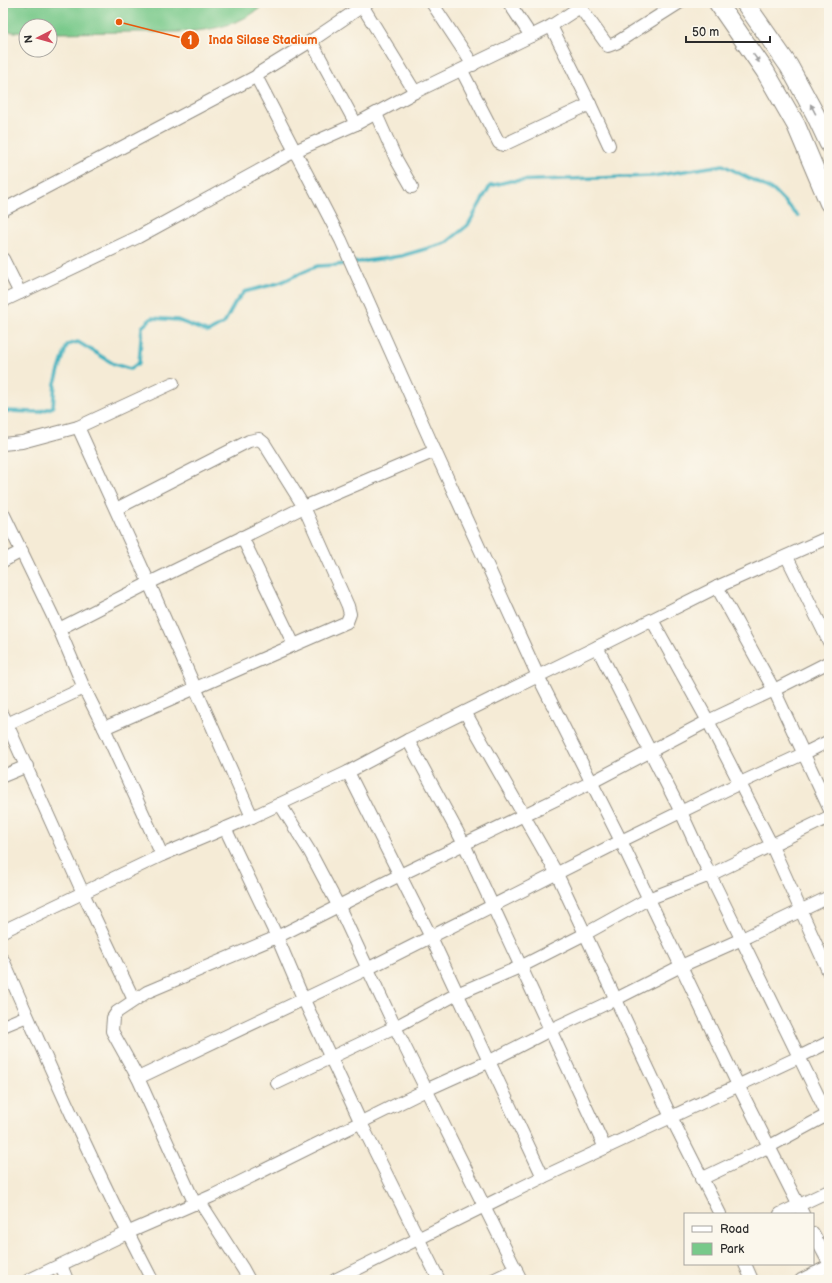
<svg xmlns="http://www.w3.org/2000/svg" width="832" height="1283" font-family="'Balsamiq Sans',sans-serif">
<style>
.green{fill:#78c98a;stroke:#527a5a}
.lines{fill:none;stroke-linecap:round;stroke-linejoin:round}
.stream{stroke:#44b2c0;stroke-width:3.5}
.minor-casing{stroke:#908b80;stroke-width:14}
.highway-casing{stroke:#908b80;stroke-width:20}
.minor{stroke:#fff;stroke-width:12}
.highway{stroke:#fff;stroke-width:18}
.oneway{fill:#a0a0a0}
.leader{fill:none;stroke:#e8590c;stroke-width:1.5}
.callout-dot{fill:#e8590c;stroke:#fbf7ec;stroke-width:1.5}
.mark-label{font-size:12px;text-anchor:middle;font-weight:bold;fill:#fff}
.callout-label{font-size:12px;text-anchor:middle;font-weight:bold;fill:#e8590c;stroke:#fbf7ec;stroke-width:3.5;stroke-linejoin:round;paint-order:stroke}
</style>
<rect width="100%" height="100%" fill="#fbf7ec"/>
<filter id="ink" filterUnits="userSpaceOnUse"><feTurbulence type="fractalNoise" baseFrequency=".025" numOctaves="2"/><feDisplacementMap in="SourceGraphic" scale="8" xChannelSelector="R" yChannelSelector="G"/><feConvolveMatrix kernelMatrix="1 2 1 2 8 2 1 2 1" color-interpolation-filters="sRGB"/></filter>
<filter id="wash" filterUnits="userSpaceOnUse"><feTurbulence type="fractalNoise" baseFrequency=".012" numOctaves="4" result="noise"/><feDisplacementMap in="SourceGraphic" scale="16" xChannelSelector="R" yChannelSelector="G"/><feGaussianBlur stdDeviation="0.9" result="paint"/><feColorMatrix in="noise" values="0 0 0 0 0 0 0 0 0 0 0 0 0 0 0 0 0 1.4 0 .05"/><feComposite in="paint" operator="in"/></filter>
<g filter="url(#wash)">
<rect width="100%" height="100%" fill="#f5ebd6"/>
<!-- green -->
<path class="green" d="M3,3H266C231,36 180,32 135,32C107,32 78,33 50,33V26H26V33L3,31Z"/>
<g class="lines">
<!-- stream -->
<path class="stream" d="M3,411L39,412L53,407L55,383L67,345L78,342L114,364L130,369L139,363L142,327L152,318L177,320L208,332L224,323L235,303L244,292L279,283L317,266L337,265L401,256L446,243L468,225L490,186L510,181L653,176L723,165L774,191L798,216"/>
</g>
</g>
<g filter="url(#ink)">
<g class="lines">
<defs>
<g id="minor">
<path d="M367,3L311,41L259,73L257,76L258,80L341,240L435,451L538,676L621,841L738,1085L803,1214"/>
<path d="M432,3L473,65"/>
<path d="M509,3L531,36"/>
<path d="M577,3L608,46L616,43L679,3"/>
<path d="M363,7L415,92"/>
<path d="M551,26L590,104L609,145"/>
<path d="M311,41L356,124"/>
<path d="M462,71L499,143L503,145L590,104"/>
<path d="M376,114L396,159L412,187"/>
<path d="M3,210L257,76"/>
<path d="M3,259L20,293"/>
<path d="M3,301L138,237L295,151L356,124L415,92L531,36L551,26L580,7"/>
<path d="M78,427L149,583L252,817"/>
<path d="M3,444L22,442L78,427L173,383"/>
<path d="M3,513L59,629L84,688L104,728L162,855"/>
<path d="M242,537L294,645"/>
<path d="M787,557L829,642"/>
<path d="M3,561L22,551"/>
<path d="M717,587L774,690L829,808"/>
<path d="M652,620L708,721L771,844L829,973"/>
<path d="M59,629L149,583L304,507L435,451"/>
<path d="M597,647L681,812L710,875L829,1118"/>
<path d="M465,712L557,874L671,1117L720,1214"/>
<path d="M3,715L83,893L134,1000"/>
<path d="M7,724L84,688"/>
<path d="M104,728L347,622L350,614L348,606L304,507L264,443L259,439L249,441L116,509"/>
<path d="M408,740L464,844L605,1148"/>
<path d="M348,772L431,937L543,1177"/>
<path d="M3,776L27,766"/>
<path d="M280,804L310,852L339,907L395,1027L521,1280"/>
<path d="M225,828L277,937L303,998L361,1123L439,1280"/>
<path d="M3,931L162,855L252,817L348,772L408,740L597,647L717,587L829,537"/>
<path d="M3,960C50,1068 98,1176 152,1280"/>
<path d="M3,1026L27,1016"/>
<path d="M138,1078L367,969L621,841L740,783L803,754L829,741"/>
<path d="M277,1083L395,1027L457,994L522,966L585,934L648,899L710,875L829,817"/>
<path d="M701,1179L770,1146L829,1114"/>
<path d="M200,1202L243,1269L249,1280"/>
<path d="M195,1204L138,1078L112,1031L113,1018L117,1012L147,992L277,937L400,875L592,782L708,721L774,690L829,662"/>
<path d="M780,1214L829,1191"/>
<path d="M813,1233L829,1263"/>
<path d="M745,1264L752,1280"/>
<path d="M61,1265L67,1280"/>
<path d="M29,1280L127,1233L212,1196L426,1090L488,1062L550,1030L616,999L681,966L742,939L829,897"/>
<path d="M335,1280L543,1177L799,1057L829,1042"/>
<path d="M493,1280L516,1269"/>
<path d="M801,1280L829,1266"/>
</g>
<g id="highway">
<path d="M718,3L765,71L796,125L829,203"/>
<path d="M745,3L789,66L815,114L829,144"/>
</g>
</defs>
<!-- minor casing -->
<use href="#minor" class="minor-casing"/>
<!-- highway casing -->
<use href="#highway" class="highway-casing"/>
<!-- minor -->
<use href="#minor" class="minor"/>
<!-- highway -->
<use href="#highway" class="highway"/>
</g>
<!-- one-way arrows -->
<defs><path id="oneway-solid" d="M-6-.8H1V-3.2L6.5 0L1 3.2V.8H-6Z"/></defs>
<g class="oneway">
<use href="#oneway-solid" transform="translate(756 58) rotate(55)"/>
<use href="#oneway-solid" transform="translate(813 109) rotate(-118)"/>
</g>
</g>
<!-- callouts -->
<path class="leader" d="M119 22L190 40"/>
<g class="callout-dot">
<circle cx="119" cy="22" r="4"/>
<circle cx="190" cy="40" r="10"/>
</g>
<g class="mark-label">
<text x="190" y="44">1</text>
</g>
<g class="callout-label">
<text x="263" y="44">Inda Silase Stadium</text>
</g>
<!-- margin -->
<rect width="832" height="1283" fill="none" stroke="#fbf7ec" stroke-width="16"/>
<!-- legend -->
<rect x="684" y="1213" width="130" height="52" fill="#fbf7ec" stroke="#a8a59f"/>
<rect x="692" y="1226" width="20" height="6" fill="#ffffff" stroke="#a8a59f"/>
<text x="720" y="1233" font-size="12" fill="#2b2b2b">Road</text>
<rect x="692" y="1243" width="20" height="12" fill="#78c98a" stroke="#a8a59f"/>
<text x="720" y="1253" font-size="12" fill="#2b2b2b">Park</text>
<!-- north arrow -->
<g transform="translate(38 38) rotate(264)"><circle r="19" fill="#fbf7ec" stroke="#a8a59f"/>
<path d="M0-3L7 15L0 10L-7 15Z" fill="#d1495b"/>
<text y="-6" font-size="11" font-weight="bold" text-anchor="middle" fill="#2b2b2b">N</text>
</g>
<!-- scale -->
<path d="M686 36v6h84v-6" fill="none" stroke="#2b2b2b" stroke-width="2"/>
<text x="692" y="36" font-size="12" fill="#2b2b2b" stroke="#fbf7ec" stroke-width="3" paint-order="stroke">50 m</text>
</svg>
